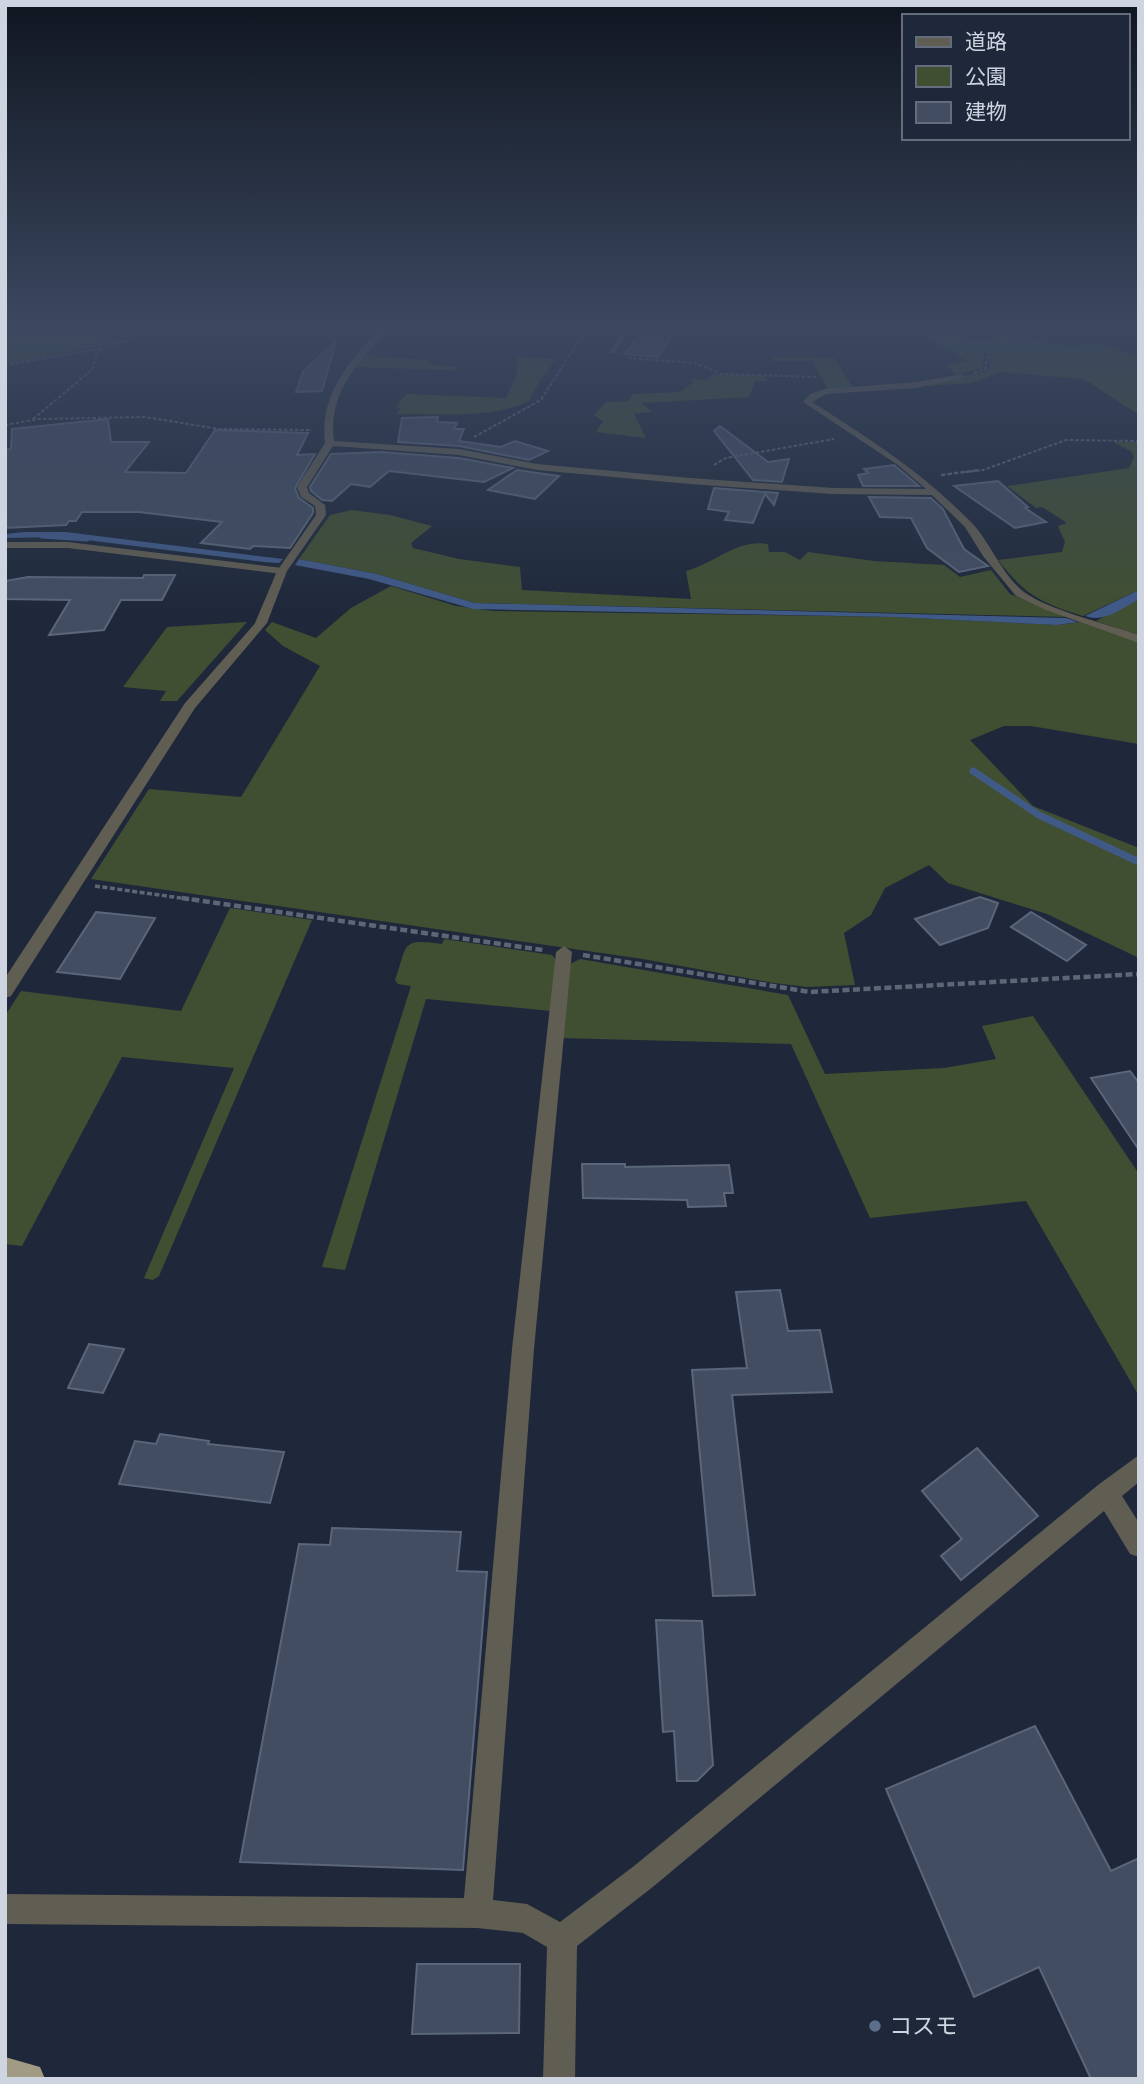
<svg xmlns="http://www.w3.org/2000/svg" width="1144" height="2084" font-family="Helvetica,'Noto Sans JP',sans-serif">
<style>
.green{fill:#404f31}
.water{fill:#405a88}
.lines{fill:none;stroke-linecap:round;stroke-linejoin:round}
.stream-far1{stroke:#405a88;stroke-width:5}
.stream{stroke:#405a88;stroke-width:7}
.building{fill:#424d61;stroke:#5a667b;stroke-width:2}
.path-far3{stroke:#5d6676;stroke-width:2;stroke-dasharray:3.5 2;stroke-linecap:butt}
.path-far2{stroke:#5d6676;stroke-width:2.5;stroke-dasharray:4.5 2;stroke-linecap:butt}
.path-far1{stroke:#5d6676;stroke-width:3.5;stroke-dasharray:5 2.5;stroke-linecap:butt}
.path{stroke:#5d6676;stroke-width:4.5;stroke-dasharray:7 3.5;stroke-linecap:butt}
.minor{fill:#605d52;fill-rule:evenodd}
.tertiary{fill:#605d52;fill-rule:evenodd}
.trunk{fill:#a29b84;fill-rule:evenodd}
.service-dot{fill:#5c6f8a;stroke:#1e283a;stroke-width:2.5}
.labels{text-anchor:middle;stroke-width:5;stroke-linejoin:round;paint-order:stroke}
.near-poi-label{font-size:23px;fill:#ced5e1;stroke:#1e283a;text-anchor:start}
</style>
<rect width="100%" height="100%" fill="#1e283a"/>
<!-- green -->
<g class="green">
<path d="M888,323H935L977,341L1012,334L1017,339L984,353L983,368L956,375L947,365L967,361L901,323L883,325Z"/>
<path d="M5,327L62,330L125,341L5,364Z"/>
<path d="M1027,334L1028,339L1071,347L1096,343L1139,357V415L1084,379L1001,372L971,383L908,387L985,372L990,367L988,359L990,352L1019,342L1018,335Z"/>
<path d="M364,356L430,360L428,364L457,367L456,370L480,371L355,367Z"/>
<path d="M517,357L555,359C547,374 535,385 529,401C489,420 439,413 396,414L401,408L396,407L406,394L506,398L517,375Z"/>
<path d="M772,357L834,358L853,388L828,389L812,361H773Z"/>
<path d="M713,374L764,376L767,381H755L749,397L642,403L652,412L634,414L646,438L596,432L603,421L594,415L606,402L629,401L632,394L680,392L693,383L690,379L707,380Z"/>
<path d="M1113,442H1139V590L1083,616C1040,602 1026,596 998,560L1062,552L1065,542L1058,526L1067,523L1042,507L1036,508L1007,486L1129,468L1134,457L1131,451Z"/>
<path d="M351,510L390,515L432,526L411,543L413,548L459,559L520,567L522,590L691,599L686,571C716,563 736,539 768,544L769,552H785L800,560L808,552L874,561L944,565L960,577L991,570L1010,594L1067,617L475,603L377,574L299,559L330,515Z"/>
<path d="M391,586L456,606L493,611L894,617L1057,625L1080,622L1139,642V744L1031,726H1004L970,740L1033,806L1139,848V958L1047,914L948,883L929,865L885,888L871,915L844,933L855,985L807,987L774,983L643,959L91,879L149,789L241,797L320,666L283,646L265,630L272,622L316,638L351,608Z"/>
<path d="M1139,599V635L1096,621Z"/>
<path d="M247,622L177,701H160L166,691L123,687L167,627Z"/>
<path d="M230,908L312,920L159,1276L153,1280L144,1278L234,1068L122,1057L22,1246L5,1244V1016L21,991L181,1011Z"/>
<path d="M444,939L552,955L558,962L551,1011L426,999L345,1270L322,1267L411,986L398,984L395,980C408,944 400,938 442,944Z"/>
<path d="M580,959L788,995L825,1074L944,1068L996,1059L982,1026L1033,1016L1139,1174V1396L1026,1201L870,1218L791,1044L559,1038L570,964Z"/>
</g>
<!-- water -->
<g class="water">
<path d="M24,532H66L283,559L279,563L264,562L62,537L5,538V534Z"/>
<path d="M299,559L377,574L475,603L1066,618L1078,622L1057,625L894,617L473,609L369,579L295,565Z"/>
<path d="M1139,590V599C1121,609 1105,623 1085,616Z"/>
</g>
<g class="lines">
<!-- stream-far1 -->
<path class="stream-far1" d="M42,536L87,539"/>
<!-- stream -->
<path class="stream" d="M973,771L1039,815L1139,862"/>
</g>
<!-- building -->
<g class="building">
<path d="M646,323H680L658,357L624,354L642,333Z"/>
<path d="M336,341L322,391L296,392L303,372Z"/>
<path d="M438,417L437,422L457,423L454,429H464L459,441L501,447L515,441L548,451L529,460L459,446L398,442L402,418Z"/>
<path d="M108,419L111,442H149L125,472L186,473L215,430L308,433L297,455L315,454L295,488L299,498L313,508V513L290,548L253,546L250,549L201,543L222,522L139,512H82L76,521H69L66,525L5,528L6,450L11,449L12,429Z"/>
<path d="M720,426L768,462L789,459L782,482L753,480L714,431Z"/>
<path d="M381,452L459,458L513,468L484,482L389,471L370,487L351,484L332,501L322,500L311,491L310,487L331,454Z"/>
<path d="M894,465L919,486H863L858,475L868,473L864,469Z"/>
<path d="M517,470L559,476L535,499L488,490Z"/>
<path d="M998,481L1028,507L1025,508L1046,522L1015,528L954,486Z"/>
<path d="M714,488L778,493L774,505L765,494L753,523L725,520L729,512L708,509Z"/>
<path d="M869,497L931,498L943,509L964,549L988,566L959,572L927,548L911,518L880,517Z"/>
<path d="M144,575H175L162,600H121L104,630L49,635L70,600L5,599V581L28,577L143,578Z"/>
<path d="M980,897L998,903L988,928L940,945L915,919Z"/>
<path d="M96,912L155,918L120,979L57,972Z"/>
<path d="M1031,912L1086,945L1067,961L1011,927Z"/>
<path d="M1130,1071L1139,1083V1150L1091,1078Z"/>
<path d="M582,1164H625V1167L729,1165L733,1193H724L726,1206L688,1207L687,1200L583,1198Z"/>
<path d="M780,1290L788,1331L820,1330L832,1392L732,1395L755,1595L713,1596L692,1370L747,1368L736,1292Z"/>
<path d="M89,1344L124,1349L103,1393L68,1388Z"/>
<path d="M160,1434L209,1441L208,1444L284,1452L270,1503L119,1484L135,1441L156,1444Z"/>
<path d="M977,1448L1038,1516L961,1580L941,1556L962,1539L922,1491Z"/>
<path d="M332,1528L461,1532L457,1571L487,1572L463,1870L240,1862L299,1544L330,1545Z"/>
<path d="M656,1620L702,1621L713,1765L697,1781H677L674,1731L663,1732Z"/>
<path d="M1035,1726L1111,1871L1139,1858V2079H1091L1039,1967L974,1997L886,1789Z"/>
<path d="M417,1964H520L519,2033L412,2034Z"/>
</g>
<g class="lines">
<!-- path-far3 -->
<g class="path-far3">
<path d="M1016,334L1103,323"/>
<path d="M628,358L695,363L722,374L817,377"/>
<path d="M5,365L99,349"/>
<path d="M974,373L985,369L989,351L1019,339L1016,334L988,323"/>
<path d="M33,419L92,370L99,349L130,340L153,323"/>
<path d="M5,425L38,419L145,417L219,429L312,430"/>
<path d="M474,437L541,400L586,329"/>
<path d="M714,465L726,458L834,439"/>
<path d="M965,472L983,470L1066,440L1139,441"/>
</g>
<!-- path-far2 -->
<path class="path-far2" d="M941,475L980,470"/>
<!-- path-far1 -->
<path class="path-far1" d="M95,886L195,900"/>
<!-- path -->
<g class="path">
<path d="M182,898L543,950"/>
<path d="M583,955L810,992L1139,974"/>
</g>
<!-- minor -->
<g class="minor">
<path d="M385,323H393C363,359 327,389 334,441L459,449L537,464L690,478L833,488L926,489L898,465L803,402L810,394L825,389L916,382L963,374V378L916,388L826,394L812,402C870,439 920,471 969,520C990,540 1000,573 1024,592C1048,610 1108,624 1139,635V643L1046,610L1016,596L983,556L965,527L932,495L833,494L690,484L537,470L459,455L333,446L307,487L309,493L325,505L326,515L287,571L267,623L257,625L255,623L277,571L316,515L315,506L301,497L297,487L325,443C319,392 352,358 385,323Z"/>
<path d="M627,323H635L615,353H609Z"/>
<path d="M564,946L572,952L534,1349L493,1900L527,1904L560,1922L634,1866L1098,1485L1139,1455V1482L1122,1496L1139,1523V1557L1130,1554L1104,1511L654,1886L577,1946L575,2079H543L547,1947L523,1933L477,1928L5,1924V1894L464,1898L512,1349L556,952Z"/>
</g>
<!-- tertiary -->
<g class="tertiary">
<path d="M5,542H68L282,568L287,571L282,574L68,548H5Z"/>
<path d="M257,621L267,623L195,708L11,996L5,998V978L185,703Z"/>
</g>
<!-- trunk -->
<path class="trunk" d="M5,2057L40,2067L45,2079H5Z"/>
</g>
<!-- sky -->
<linearGradient id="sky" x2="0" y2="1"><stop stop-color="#101620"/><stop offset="0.53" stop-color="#3b4860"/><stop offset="1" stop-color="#3b4860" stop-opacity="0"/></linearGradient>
<rect width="1144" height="615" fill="url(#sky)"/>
<!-- markers -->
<circle class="service-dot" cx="875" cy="2026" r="7"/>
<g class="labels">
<!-- near-poi labels -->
<g class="near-poi-label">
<text x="889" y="2034">コスモ</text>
</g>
</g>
<!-- border -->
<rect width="1144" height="2084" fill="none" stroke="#ced5e1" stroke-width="14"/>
<!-- legend -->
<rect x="902" y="14" width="228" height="126" fill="#1e283a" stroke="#646d7d" stroke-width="2"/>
<rect x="916" y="37" width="35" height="10" fill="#605d52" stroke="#646d7d" stroke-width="2"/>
<text x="965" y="49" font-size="21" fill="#ced5e1">道路</text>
<rect x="916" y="66" width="35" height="21" fill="#404f31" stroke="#646d7d" stroke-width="2"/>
<text x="965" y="84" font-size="21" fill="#ced5e1">公園</text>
<rect x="916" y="102" width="35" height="21" fill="#424d61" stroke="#646d7d" stroke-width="2"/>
<text x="965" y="119" font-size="21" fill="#ced5e1">建物</text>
</svg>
